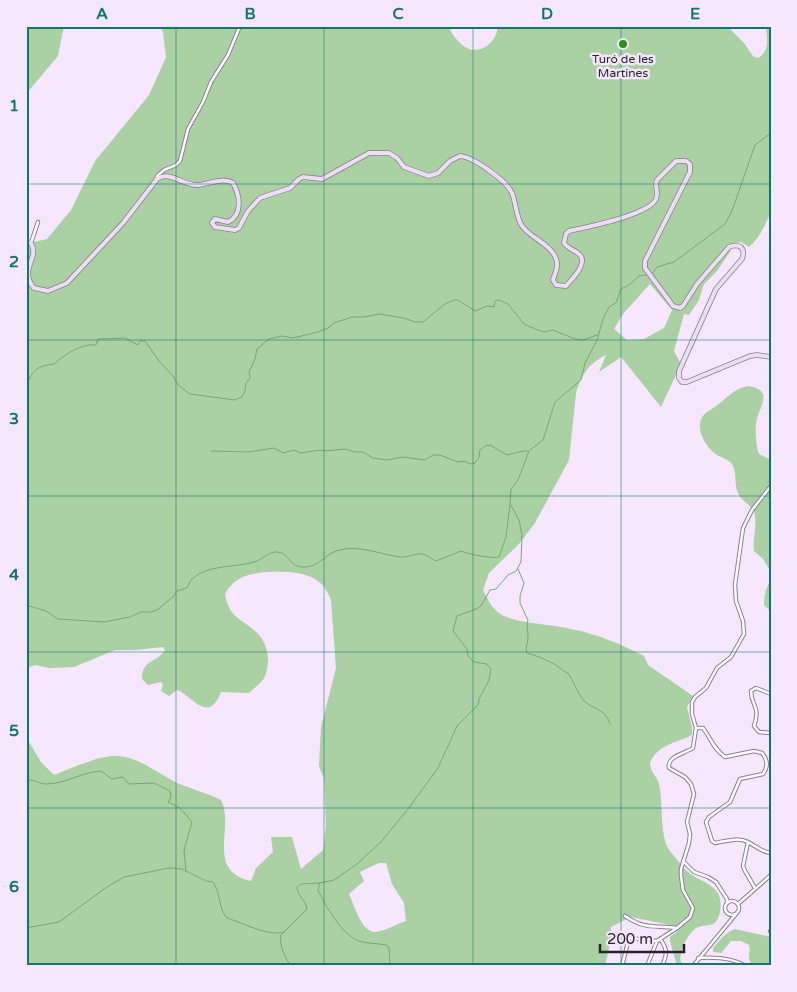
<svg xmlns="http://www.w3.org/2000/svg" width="797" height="992" font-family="'Varela Round',sans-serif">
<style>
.green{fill:#aad0a3;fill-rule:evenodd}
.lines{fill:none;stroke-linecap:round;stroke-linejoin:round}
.stream{stroke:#78a770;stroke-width:1}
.street-casing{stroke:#8e7c97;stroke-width:4.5}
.secondary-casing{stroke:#8e7c97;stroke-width:5.5}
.street{stroke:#fff;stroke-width:2.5}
.secondary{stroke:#ebdff2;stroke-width:4}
.grid{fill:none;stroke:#0f766e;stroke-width:1;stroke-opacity:0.55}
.poi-dot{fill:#289012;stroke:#f6e7ff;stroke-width:2}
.labels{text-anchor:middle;stroke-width:5;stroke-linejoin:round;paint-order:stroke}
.poi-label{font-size:12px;fill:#28212c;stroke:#f6e7ff}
.neatline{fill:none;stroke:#0f766e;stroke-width:2}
.grid-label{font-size:16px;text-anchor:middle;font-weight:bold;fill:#0f766e}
</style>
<rect width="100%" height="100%" fill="#f6e7ff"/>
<!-- green -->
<g class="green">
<path d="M26,26H64L58,56L26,94Z"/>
<path d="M160,26H448C452,34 459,44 467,48C482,55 497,41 498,26H727L744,43L753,56L758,58C770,52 767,38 766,26H771V212C765,225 760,238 749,247L741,242L734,243L730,252L717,271L704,284L699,300L689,315L684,314L674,351L681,364L661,407L621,357L599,372L606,355C589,363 581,375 576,393L569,460L535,523L519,544L489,573L483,590C487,598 492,608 499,613C514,624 552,624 571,629C597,634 621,644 644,656L648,665L693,696L687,707L692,727V735C675,744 659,743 650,763C650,772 657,776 659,784C663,802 660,827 666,844C668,850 679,862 684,868C698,885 725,881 720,911C717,931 705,922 695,929C686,936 682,948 680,959L683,966H677L670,941V937L677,932L675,926L631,917L611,927L610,944L605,966H26V737L41,762L54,775C69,769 99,756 113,756C137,755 157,773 177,783C192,789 207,793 221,800C235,828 205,871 251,881L256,868L273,852L271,837H292L301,869L323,850L326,825L324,779L319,766L321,727L336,668L331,600C328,593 325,586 318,581C303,569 258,569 241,578C233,582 229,587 225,594C229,618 241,618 256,632C268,643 271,661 265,676C263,682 254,688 249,693L221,692C209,722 196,701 180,691L177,690L169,696L161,691L163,684L161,682L148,685L142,679C142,659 157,663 165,650L163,647L136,650H115L74,667L49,668L35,665L26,668V244L47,239L71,210L95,161L149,95L166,57L163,32ZM650,284L672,310L664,328L644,339L627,340L614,329L623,314ZM379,863H386L392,884L404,903L406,921C399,923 383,932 375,932C361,932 354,904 349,894L364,881L360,872Z"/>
<path d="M748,386C776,390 758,408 756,423C755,432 756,446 759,454L771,460V572L763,559L754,551C752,540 757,528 755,516C754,505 742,503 738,493C734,484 737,474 733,466C731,460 722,458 717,455C706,448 694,428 703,416C707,411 712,409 716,406C727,398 733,389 748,386Z"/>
<path d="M771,579V612L764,605C764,595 766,588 771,579Z"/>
<path d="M735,929L771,937V966H752C746,955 751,954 749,945L741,941H731L721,953L713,952V948C719,941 726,932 735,929Z"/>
</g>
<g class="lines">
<!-- stream -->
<g class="stream">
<path d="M26,384C35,369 37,366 54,364C64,355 82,343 96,345L98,339L125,338L138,345L140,341H145L159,361L173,376L178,385L190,394L235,400L242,397L245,391L246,383L250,378L249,372L255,359L257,349L269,339L282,336L293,338L318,332L328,328L334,323L352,317H364L379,314L404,318L415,322H423L445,304L454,300H458L475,311L487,306L494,307L495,301L499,300L508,304L524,324L535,329L544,332L553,330L575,339L583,340L597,335"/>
<path d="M211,451L249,452L274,448L283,453L294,450L300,453L321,450L324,451L345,449L355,452H363L373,458L387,460L403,457L425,460L433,455H440L458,462L464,461L471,464L475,463L479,457L480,450L485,446L490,445L507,455L523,451H528"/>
<path d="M518,569L524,583L520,596V603L528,620C526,626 528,630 528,637C528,643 525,647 527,653C536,655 546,660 554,664C560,667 562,671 568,673C574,681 577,693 584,701C593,709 607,710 610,724"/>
<path d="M26,605L46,611L58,619L104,622L130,617L141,612H151L157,610L174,596L177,591L187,588C189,585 189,582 192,579C209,564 234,568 254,562C262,560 269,551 278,552C290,553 289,569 306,567C319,566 325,555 336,551C357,544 379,554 400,557C407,558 415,553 422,554C427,555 432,559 436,561L461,551C467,554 493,559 499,557L506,537L510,504"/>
<path d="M26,780C34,779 39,784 46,784C65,784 82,772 101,771L112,779L123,777L129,784L154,783L170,791L171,797L168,802L180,808L192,822L184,850L186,871"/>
<path d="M320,883L318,890C325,905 342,935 359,941C367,944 378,943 386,945L389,947L390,966"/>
<path d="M26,928L59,922L107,887L124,877L169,868L182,869L206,881L213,882C221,893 218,908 227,918C243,923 269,937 284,932"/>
<path d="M291,966C285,958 279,945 281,935L307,909C306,900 297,896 297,887L301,884L320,883L334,880L357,864L381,842L408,809L438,768L457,726L478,705L479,699L489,680L491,669L487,664L474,662L468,656L467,649L453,631L457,616L476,609L481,606L490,590L496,589L508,575L516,571L521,562L522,535L519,520L510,504L511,489L518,480L529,451L543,440L555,402L581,380L585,363L597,340L603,319L609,307L616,303L621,289L629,285L639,276L652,274L657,267L674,262L725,224L732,211L755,145L771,133"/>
</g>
<defs>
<g id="street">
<path d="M157,179V176L164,170L176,165L180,161L188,129L203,102L211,82L228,55L240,26"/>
<path d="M31,243L38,222"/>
<path d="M771,694L756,688L751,691C751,706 761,706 754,726L759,732L771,733"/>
<path d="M697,728H703C712,740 712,747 725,757L754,751L762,753C768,760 768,767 763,774L740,779L730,802L709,817L706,822L712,841L715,843C726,841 738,837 748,842C756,846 761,852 771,853"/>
<path d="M748,842L743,866L745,871L755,888"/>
<path d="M683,861L694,872L708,877L716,882L727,899V903"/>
<circle cx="732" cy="908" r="7"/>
<path d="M738,904L771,875"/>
<path d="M625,916C645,930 655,925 676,928"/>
<path d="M770,931L771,930"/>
<path d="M660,939C668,949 667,955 662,966"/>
<path d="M698,958C713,957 732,957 746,966"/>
<path d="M622,966L629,938L657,941"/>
<path d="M647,966L657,941L677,928L690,917L693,908L683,890L681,876V869L689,843L690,834L687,822L694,794L691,784L685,777L669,768C667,756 684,754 693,748L696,728L692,714V702L695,697L706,688L717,668L731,657L744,634L743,621L736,601L735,585L743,528L752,510L771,486"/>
<path d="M693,966L736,914"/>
</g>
<path id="secondary" d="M26,242L31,243C40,259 18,269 34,288L48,291L67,283L123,223L157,179C170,170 183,186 198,185C208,184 223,177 233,183C240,195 243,215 228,222L215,219L212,223L215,227L235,230L239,228L248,211L260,198L290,188L299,179L303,177L322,179L369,153H389L397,158L404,167L429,176L438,173L450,161L460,156C473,157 506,180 512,193C516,203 516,217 522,226C531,239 558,247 557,265C557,270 554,276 553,280L556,285L566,286C571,280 588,264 580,255C575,250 568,249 564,243L566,234L569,231C587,227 649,215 656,199C659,192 654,186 657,180L676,161H686L690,164V172L645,261V268L673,306L680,308L683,306L697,284L729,247C740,243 746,248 742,259L716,289L679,371V378L682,382H687L750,356L757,355L771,357"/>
</defs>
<!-- street casing -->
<use href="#street" class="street-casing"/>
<!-- secondary casing -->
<use href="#secondary" class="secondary-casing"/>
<!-- street -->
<use href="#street" class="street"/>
<!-- secondary -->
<use href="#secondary" class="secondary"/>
</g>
<!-- grid -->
<path class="grid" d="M176,26V966M324,26V966M473,26V966M621,26V966M26,184H771M26,340H771M26,496H771M26,652H771M26,808H771"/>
<!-- markers -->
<circle class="poi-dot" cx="623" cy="44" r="5"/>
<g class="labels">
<!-- poi labels -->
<g class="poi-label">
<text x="623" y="63">Turó de les<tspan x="623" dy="14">Martines</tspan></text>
</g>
</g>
<!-- border -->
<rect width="797" height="992" fill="none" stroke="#f6e7ff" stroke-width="55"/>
<!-- scale -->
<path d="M600 944v8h84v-8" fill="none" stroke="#28212c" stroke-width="2.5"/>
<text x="607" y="944" font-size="15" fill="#28212c" stroke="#f6e7ff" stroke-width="4" paint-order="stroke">200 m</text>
<rect x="28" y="28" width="742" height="936" class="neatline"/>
<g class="grid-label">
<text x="102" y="19">A</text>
<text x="250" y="19">B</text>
<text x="398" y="19">C</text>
<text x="547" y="19">D</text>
<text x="695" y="19">E</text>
<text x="14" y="111">1</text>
<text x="14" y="267">2</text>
<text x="14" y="424">3</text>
<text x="14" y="580">4</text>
<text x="14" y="736">5</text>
<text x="14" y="892">6</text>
</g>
</svg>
